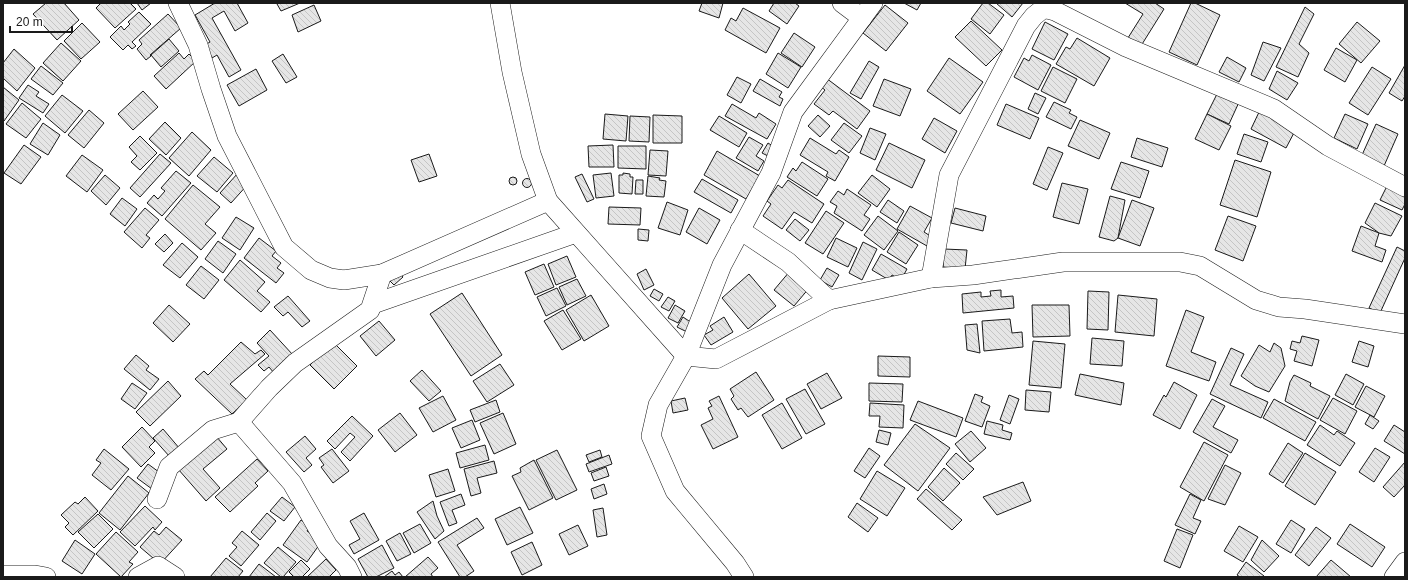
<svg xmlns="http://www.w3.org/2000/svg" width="1408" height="580" font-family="Helvetica,sans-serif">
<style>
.building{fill:url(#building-back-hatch);stroke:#1a1a1a}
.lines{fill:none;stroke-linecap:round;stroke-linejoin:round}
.minor-casing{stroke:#1a1a1a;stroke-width:20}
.minor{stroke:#fff;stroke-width:19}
</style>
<defs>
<pattern id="building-back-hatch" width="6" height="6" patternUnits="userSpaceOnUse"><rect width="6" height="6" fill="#e6e6e6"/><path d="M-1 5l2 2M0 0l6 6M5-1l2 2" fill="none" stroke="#c5c5c5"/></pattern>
</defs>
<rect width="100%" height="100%" fill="#fff"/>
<!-- building -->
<g class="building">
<path d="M46,3H64L79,20L57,40L33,14Z"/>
<path d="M101,3H130L136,9L115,28L96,8Z"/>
<path d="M137,3H151L142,10Z"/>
<path d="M215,3H237L248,23L235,31L224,11L212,18L241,70L229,77L217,55L212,58L205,45L210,42L195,15Z"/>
<path d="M279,3H300L281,11L277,4Z"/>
<path d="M702,3H723L719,18L699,11Z"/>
<path d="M774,3H795L799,6L787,24L769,11Z"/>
<path d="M904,3H921L917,10Z"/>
<path d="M983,3H988L1004,15L990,34L971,19Z"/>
<path d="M996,3H1023L1012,17Z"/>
<path d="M1125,3H1155L1164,9L1139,49L1126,41L1143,14Z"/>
<path d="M1191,3H1195L1220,15L1197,65L1169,52Z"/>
<path d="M314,5L321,21L298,32L292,15Z"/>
<path d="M885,5L908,23L886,51L863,33Z"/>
<path d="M1305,7L1314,14L1299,44L1309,53L1298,77L1276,67Z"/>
<path d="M743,8L780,28L766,53L725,30L731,18L736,21Z"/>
<path d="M139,12L151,24L132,42L136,46L132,49L128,45L123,50L110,37L121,26L124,30L130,24L128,22Z"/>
<path d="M168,14L181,28L150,55L151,56L146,60L137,49L142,44L139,40Z"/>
<path d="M971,21L1002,50L986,66L955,37Z"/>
<path d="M1045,22L1068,34L1054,60L1032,49Z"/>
<path d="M1357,22L1380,41L1361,63L1339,44Z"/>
<path d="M82,23L100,42L81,59L64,41Z"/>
<path d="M794,33L815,47L802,67L781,53Z"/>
<path d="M1077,38L1110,58L1094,86L1056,64L1066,47L1070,49Z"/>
<path d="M169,39L179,51L161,67L151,55Z"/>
<path d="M1263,42L1281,48L1264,81L1251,75Z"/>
<path d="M61,43L81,61L63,81L43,63Z"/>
<path d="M1336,48L1357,60L1345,82L1324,70Z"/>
<path d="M14,49L35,68L17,91L3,78V63Z"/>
<path d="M179,53L184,59L189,54L196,61L166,89L154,76Z"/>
<path d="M778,53L801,67L788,88L766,74Z"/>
<path d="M283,54L297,77L286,83L272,61Z"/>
<path d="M1032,55L1051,65L1038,90L1014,77L1024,58L1029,61Z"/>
<path d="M1227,57L1246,68L1239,82L1219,72Z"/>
<path d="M949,58L983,82L960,114L927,91Z"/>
<path d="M869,61L879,67L861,99L850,93Z"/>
<path d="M1405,65V96L1402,101L1389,93Z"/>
<path d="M41,66L63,83L53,95L31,79Z"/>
<path d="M1053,67L1077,79L1065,103L1041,91Z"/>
<path d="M1372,67L1391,79L1368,115L1349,103Z"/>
<path d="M256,69L267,90L239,106L227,85Z"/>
<path d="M1277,71L1298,83L1287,100L1269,89Z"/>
<path d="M737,77L751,84L741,103L727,95Z"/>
<path d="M826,78L870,111L857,129L833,111L829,115L814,104L825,90L820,86Z"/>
<path d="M760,79L782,92L779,97L783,99L780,106L753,91Z"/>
<path d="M884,79L911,89L900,116L873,106Z"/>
<path d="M28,85L39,92L36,96L49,104L43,113L19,98Z"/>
<path d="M3,87L19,100L4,121H3Z"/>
<path d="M1219,90L1240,100L1229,124L1207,114Z"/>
<path d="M143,91L158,107L133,130L118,114Z"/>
<path d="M1035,93L1046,98L1038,114L1028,109Z"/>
<path d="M62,95L83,111L65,133L45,116Z"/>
<path d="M1054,102L1071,110L1069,113L1077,117L1071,129L1046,117Z"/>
<path d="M22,103L41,119L26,138L6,124Z"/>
<path d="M732,104L756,118L759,113L776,124L767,139L725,116Z"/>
<path d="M1006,104L1039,118L1030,139L997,125Z"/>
<path d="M89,110L104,123L84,148L68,135Z"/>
<path d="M1260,110L1296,129L1286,148L1251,129Z"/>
<path d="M605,114L628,116L626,141L603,139Z"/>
<path d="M1207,114L1231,126L1219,150L1195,139Z"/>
<path d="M1345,114L1368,124L1357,149L1334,138Z"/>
<path d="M653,115L682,116V143H653Z"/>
<path d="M818,115L830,126L820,137L808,126Z"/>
<path d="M630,116L650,117L649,142L629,141Z"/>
<path d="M719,116L747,133L739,147L710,130Z"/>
<path d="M934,118L957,131L945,153L922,139Z"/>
<path d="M1080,120L1110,133L1099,159L1068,146Z"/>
<path d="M165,122L181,138L166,155L149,139Z"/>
<path d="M43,123L60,135L48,155L30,144Z"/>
<path d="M844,123L862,136L849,153L831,140Z"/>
<path d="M1376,124L1398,134L1384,166L1362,155Z"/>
<path d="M870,128L886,134L875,160L860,153Z"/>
<path d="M192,132L211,150L189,176L169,158Z"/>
<path d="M1244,134L1268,142L1261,162L1237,154Z"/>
<path d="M140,136L157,153L140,170L131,162L137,156L129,147Z"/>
<path d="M749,137L763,145L756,156L764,161L758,171L736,158Z"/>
<path d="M810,138L836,154L839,150L849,157L835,181L826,176L828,172L800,155Z"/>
<path d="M1137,138L1168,148L1162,167L1131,157Z"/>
<path d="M768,143L776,148L770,157L762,153Z"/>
<path d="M889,143L925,160L912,188L876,170Z"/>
<path d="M24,145L41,157L21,184L4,173Z"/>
<path d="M613,145L614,167H589L588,146Z"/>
<path d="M618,146H646V169L618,168Z"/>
<path d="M1048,147L1063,153L1047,190L1033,184Z"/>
<path d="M650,150L668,151L666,176L648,175Z"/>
<path d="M717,151L760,176L746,199L704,175Z"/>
<path d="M160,154L171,163L140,197L130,188Z"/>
<path d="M429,154L437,176L419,182L411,160Z"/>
<path d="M82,155L103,170L87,192L66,176Z"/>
<path d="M214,157L233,173L217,192L197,176Z"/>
<path d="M1235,160L1271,172L1257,217L1220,205Z"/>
<path d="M802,162L828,179L817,196L787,177L793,168L796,171Z"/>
<path d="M1121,162L1149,171L1140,198L1111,189Z"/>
<path d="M176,171L191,183L162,216L147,203L154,195L158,199L165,191L161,188Z"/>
<path d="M238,173L249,183L231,203L220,193Z"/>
<path d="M611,173L614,196L596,198L593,175Z"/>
<path d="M623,173L630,174V177H633L632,194L619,193V175H623Z"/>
<path d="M582,174L594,199L587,202L575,177Z"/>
<path d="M105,175L120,188L106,205L91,191Z"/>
<path d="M872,175L890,189L877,207L858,193Z"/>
<path d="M648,176L660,178L659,180L666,181L664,197L646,196Z"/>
<circle cx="513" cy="181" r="4"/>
<circle cx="527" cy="183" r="4.5"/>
<path d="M702,179L738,200L731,213L694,192Z"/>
<path d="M636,180H643V194H635Z"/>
<path d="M788,180L824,204L812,223L794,212L782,229L763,216L771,204L767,201L778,185L782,188Z"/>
<path d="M1062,183L1088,189L1079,224L1053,217Z"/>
<path d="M193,185L220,207L205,224L216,233L201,250L165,219Z"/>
<path d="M1387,186L1405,195V204L1402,210L1380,200Z"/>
<path d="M847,189L871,205L864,215L870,219L862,231L834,213L837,206L830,202L838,191L844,195Z"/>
<path d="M1110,196L1125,200L1118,238L1114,241L1099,237Z"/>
<path d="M122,198L137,209L125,226L110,214Z"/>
<path d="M888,200L904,211L897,223L880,212Z"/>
<path d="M1132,200L1154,208L1140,246L1118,238Z"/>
<path d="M667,202L688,210L680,235L658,228Z"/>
<path d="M1375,203L1402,216L1391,236L1379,233L1365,223Z"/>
<path d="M910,206L932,218L924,232L932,237L927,246L897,229Z"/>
<path d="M609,207L641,208L640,225L608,224Z"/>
<path d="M145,208L159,220L146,235L150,238L142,248L124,232Z"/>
<path d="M699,208L720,220L707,244L686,232Z"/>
<path d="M955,208L986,216L983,231L951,223Z"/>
<path d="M826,211L844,223L823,254L805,243Z"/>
<path d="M878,216L898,231L884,250L864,235Z"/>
<path d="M1228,216L1256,226L1243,261L1215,250Z"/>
<path d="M236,217L254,228L240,250L222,238Z"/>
<path d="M795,219L809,230L800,241L786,230Z"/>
<path d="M1361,226L1379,233L1375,246L1386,250L1382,262L1352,251Z"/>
<path d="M638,229L649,230L648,241L638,240Z"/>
<path d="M899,232L918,245L906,264L887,252Z"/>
<path d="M165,234L173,243L164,252L155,244Z"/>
<path d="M259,238L276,251L272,256L281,263L277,268L284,273L276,283L244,258Z"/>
<path d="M836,238L857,248L848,267L827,257Z"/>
<path d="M218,241L236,254L223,273L205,259Z"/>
<path d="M863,242L877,249L862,280L849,273Z"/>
<path d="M182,243L198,257L180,278L163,265Z"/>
<path d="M1397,247L1405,251V258L1380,313L1369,308Z"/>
<path d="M944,249L967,250L965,269L943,267Z"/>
<path d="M881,254L907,269L901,280L892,275L889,280L872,270Z"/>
<path d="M567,256L576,277L556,285L548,264Z"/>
<path d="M240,260L265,282L257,291L270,302L261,312L224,280Z"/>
<path d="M544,264L554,287L535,295L525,272Z"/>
<path d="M201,266L219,280L204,299L186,285Z"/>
<path d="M827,268L839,275L832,287L820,280Z"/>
<path d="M646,269L654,285L644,290L637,274Z"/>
<path d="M398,271L403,277L394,285L388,279Z"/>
<path d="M790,271L810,287L794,306L774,290Z"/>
<path d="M749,274L776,306L748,329L722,298Z"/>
<path d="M577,279L586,296L567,305L559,287Z"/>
<path d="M557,288L566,306L546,316L537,297Z"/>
<path d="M654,289L663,294L659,301L650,296Z"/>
<path d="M1001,290V297L1013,296L1014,308L963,313L962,294L981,292V297L991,296L990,291Z"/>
<path d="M1088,291L1109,292L1108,330L1087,329Z"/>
<path d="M462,293L502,355L471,376L430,314Z"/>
<path d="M591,295L609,326L584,341L566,310Z"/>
<path d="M1118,295L1157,299L1154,336L1115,332Z"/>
<path d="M288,296L310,321L302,327L288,312L283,316L274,307Z"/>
<path d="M668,297L675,301L669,311L661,307Z"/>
<path d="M169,305L190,324L173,342L153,323Z"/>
<path d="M675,305L685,311L678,323L668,318Z"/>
<path d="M1032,305H1069L1070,336L1033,337Z"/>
<path d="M563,310L581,339L562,350L544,321Z"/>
<path d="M1186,310L1204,317L1191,352L1216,362L1209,381L1166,366Z"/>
<path d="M683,317L692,323L687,332L677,327Z"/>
<path d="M724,317L733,332L711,345L704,335L713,330L710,326Z"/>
<path d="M1010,319L1012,333L1022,332L1023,347L984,351L982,321Z"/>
<path d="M379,321L395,340L376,356L360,336Z"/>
<path d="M977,324L980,353L967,350L965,325Z"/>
<path d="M270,330L293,355L274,373L269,367L264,371L258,365L269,356L257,343Z"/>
<path d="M1302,336L1319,340L1312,366L1294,361L1297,351L1290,349L1292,341L1300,343Z"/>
<path d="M1092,338L1124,341L1122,366L1090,364Z"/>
<path d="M1033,341L1065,344L1061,388L1029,385Z"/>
<path d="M1359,341L1374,346L1368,367L1352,362Z"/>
<path d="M241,342L255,354L261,350L265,354L230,384L247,400L232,414L195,379L204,371L208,375Z"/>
<path d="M333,342L357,366L334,389L310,365Z"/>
<path d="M1274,343L1281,348L1285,366L1269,392L1255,386L1241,376L1259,345L1270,352Z"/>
<path d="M1231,348L1244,354L1230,385L1268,402L1261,418L1210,394Z"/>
<path d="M136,355L149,366L146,370L159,379L150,390L124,369Z"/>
<path d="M878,356L910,357V377L878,376Z"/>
<path d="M500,364L514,385L487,402L473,381Z"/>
<path d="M422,370L441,391L429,401L410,381Z"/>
<path d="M756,372L774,400L748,417L741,408L738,410L731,399L734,396L730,389Z"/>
<path d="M827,373L842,398L821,409L807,384Z"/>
<path d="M1080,374L1124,383L1121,405L1075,395Z"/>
<path d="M1346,374L1364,384L1353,405L1335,395Z"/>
<path d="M1294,375L1311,383L1310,386L1330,396L1318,419L1285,401L1290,382Z"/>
<path d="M168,381L181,396L150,426L136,412Z"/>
<path d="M1174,382L1197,395L1180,429L1153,415L1164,395L1166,397Z"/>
<path d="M132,383L147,393L135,409L121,399Z"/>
<path d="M869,383L903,384L902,402L869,401Z"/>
<path d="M1366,386L1385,396L1374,417L1355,407Z"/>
<path d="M805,389L825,424L806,434L786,399Z"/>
<path d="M1026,390L1051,392L1049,412L1025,410Z"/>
<path d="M975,394L983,397L981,402L990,406L982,427L965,421Z"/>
<path d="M1009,395L1019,399L1010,424L1000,420Z"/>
<path d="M443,396L456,420L433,432L419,408Z"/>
<path d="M719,396L738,437L713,449L701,425L713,419L708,408L712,406L709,401Z"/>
<path d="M685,398L688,410L673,413L671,401Z"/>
<path d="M1333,398L1357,411L1345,434L1320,420Z"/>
<path d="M1212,399L1225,406L1213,427L1238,440L1231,453L1193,432Z"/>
<path d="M1274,399L1316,422L1305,441L1263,418Z"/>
<path d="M496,400L500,412L475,422L470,410Z"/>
<path d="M918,401L963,418L956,437L910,420Z"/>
<path d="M782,403L802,438L782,449L762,415Z"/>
<path d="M870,403L904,405L903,428L879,427L880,416H869Z"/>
<path d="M400,413L417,435L395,452L378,430Z"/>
<path d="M503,413L516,444L494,454L480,423Z"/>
<path d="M1370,415L1379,421L1373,429L1365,424Z"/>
<path d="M352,416L373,436L350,461L341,452L355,437L350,433L335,449L327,441Z"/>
<path d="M472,420L480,440L461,448L452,428Z"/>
<path d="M987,421L1003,425L1002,430L1012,433L1010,440L984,434Z"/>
<path d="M915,424L950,448L918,491L884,465Z"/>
<path d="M1320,425L1334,435L1337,431L1355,443L1340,466L1307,445Z"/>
<path d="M1394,425L1405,432V454L1384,441Z"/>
<path d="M142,427L155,441L149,447L155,453L141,467L122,447Z"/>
<path d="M163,429L180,449L170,457L153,438Z"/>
<path d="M879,430L891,433L888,445L876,442Z"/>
<path d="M971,431L986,448L970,462L955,444Z"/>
<path d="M216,436L227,449L203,469L220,488L206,501L178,469Z"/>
<path d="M305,436L316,449L306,458L312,465L304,472L286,452Z"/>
<path d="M1204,442L1228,455L1204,501L1180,487Z"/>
<path d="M1288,443L1303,453L1283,483L1269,474Z"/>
<path d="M485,445L489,460L460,468L456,453Z"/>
<path d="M869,448L880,456L865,478L854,471Z"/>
<path d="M1375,448L1390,457L1374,482L1359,472Z"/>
<path d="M104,449L129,469L111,490L92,475L101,463L96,460Z"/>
<path d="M332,449L349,471L333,483L321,467L324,465L319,458Z"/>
<path d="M557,450L577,490L556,500L536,460Z"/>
<path d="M600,450L602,457L589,462L586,455Z"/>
<path d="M956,453L974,469L963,480L946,464Z"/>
<path d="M1305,453L1336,472L1315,505L1285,486Z"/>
<path d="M609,455L612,464L589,472L586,464Z"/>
<path d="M257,459L268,471L255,483L258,486L230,512L215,497Z"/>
<path d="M534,460L553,498L529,510L512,476L521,472L520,468Z"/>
<path d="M494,461L497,473L477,478L481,493L471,496L464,469Z"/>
<path d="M1405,462V485L1394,497L1383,487Z"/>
<path d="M148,464L163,475L152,489L137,478Z"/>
<path d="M1225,465L1241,473L1225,505L1208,499Z"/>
<path d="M606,467L609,476L594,481L591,473Z"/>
<path d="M944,468L960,483L943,501L928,487Z"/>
<path d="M448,469L455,491L436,497L429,475Z"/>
<path d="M877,471L905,488L887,516L860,499Z"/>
<path d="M128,476L149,493L120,530L99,513Z"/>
<path d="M1023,482L1031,501L997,515L983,497Z"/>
<path d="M604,484L607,494L594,499L591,489Z"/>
<path d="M926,489L962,520L952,530L917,499Z"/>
<path d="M461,494L465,505L452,510L457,523L449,526L440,502Z"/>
<path d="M1190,494L1201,500L1193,518L1201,521L1195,534L1175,525Z"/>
<path d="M85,497L98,511L73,535L65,527L69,523L61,515L75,502L78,504Z"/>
<path d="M282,497L295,507L284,521L270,511Z"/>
<path d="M433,501L437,516L444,531L435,539L417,512Z"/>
<path d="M857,503L878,518L868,532L848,517Z"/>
<path d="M145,506L162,522L155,530L153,527L135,546L120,532Z"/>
<path d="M520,507L533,533L507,545L495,519Z"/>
<path d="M603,508L607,535L597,537L593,510Z"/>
<path d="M267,513L276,521L260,540L251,532Z"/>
<path d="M364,513L379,540L354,554L349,545L360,539L350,521Z"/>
<path d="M98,514L113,529L94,548L78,532Z"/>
<path d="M477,518L484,528L457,545L474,571L465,577H460L438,542Z"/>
<path d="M301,520L310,526L307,531L322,541L307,562L283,545Z"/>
<path d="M1291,520L1305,529L1291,553L1276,544Z"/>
<path d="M420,524L431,543L414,553L403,533Z"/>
<path d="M1350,524L1385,547L1372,567L1337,544Z"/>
<path d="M578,525L588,546L569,555L559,534Z"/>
<path d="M1239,526L1258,537L1243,562L1224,551Z"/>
<path d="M166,527L182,540L160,564L140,547L154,531L159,535Z"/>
<path d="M1316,527L1331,538L1309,566L1295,555Z"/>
<path d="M1177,529L1193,535L1180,568L1164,561Z"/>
<path d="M242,531L259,545L241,566L229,556L237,547L232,543Z"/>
<path d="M116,532L138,552L129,562L133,564L121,577L96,554Z"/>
<path d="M400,533L411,554L397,561L386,541Z"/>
<path d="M75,540L95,554L82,574L62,561Z"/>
<path d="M1262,540L1279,556L1264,572L1251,560Z"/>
<path d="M532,542L542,565L522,575L511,552Z"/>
<path d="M382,545L394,568L376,577H368L358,559Z"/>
<path d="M278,547L296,562L283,577H281L264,563Z"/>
<path d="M428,557L438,568L431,574L433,577H405Z"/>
<path d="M226,558L243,571L238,577H210Z"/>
<path d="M326,559L336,570L329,577H307Z"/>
<path d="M301,560L310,569L302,577H294L289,572Z"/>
<path d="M1331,560L1351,577H1316Z"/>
<path d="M1246,562L1264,576L1263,577H1240L1237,575Z"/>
<path d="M259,564L276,577H249Z"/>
<path d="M392,571L395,575L399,572L403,577H384Z"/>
</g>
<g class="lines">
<defs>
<g id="minor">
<path d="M178,3L198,45L211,89L227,136L284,247L311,270L330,278L344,280L382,274L548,201"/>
<path d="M500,3L512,72L531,154L548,201L686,356L716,359L829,300L931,278L973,275L1063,262H1180L1200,266L1256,300L1279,307L1305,309L1405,324"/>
<path d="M842,3L862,18"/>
<path d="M740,230L788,262L829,300"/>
<path d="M931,278L949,175L1026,26L1034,16L1044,8L1055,11L1126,47L1274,109L1328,146L1405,187"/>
<path d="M373,304L576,233"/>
<path d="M239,422L292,483L328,546L347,567L352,577"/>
<path d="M157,499L169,467L213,430L239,422L269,388L295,363L370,310L382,274"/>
<path d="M3,575H35L46,577"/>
<path d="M138,577L158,566L175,577"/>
<path d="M744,577L735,563L675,491L651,436L658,405L686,356L722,265L771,173L793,112L873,3"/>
<path d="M1394,577L1405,562"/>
</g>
</defs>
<!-- minor casing -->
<use href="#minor" class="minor-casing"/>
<!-- minor -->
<use href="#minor" class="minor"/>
</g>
<!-- border -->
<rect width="1408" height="580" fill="none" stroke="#1a1a1a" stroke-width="8"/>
<!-- scale -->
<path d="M10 26v6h62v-6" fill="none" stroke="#1a1a1a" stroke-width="2"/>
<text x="16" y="26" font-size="12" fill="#1a1a1a" stroke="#ffffff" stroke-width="3" paint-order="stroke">20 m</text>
</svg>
